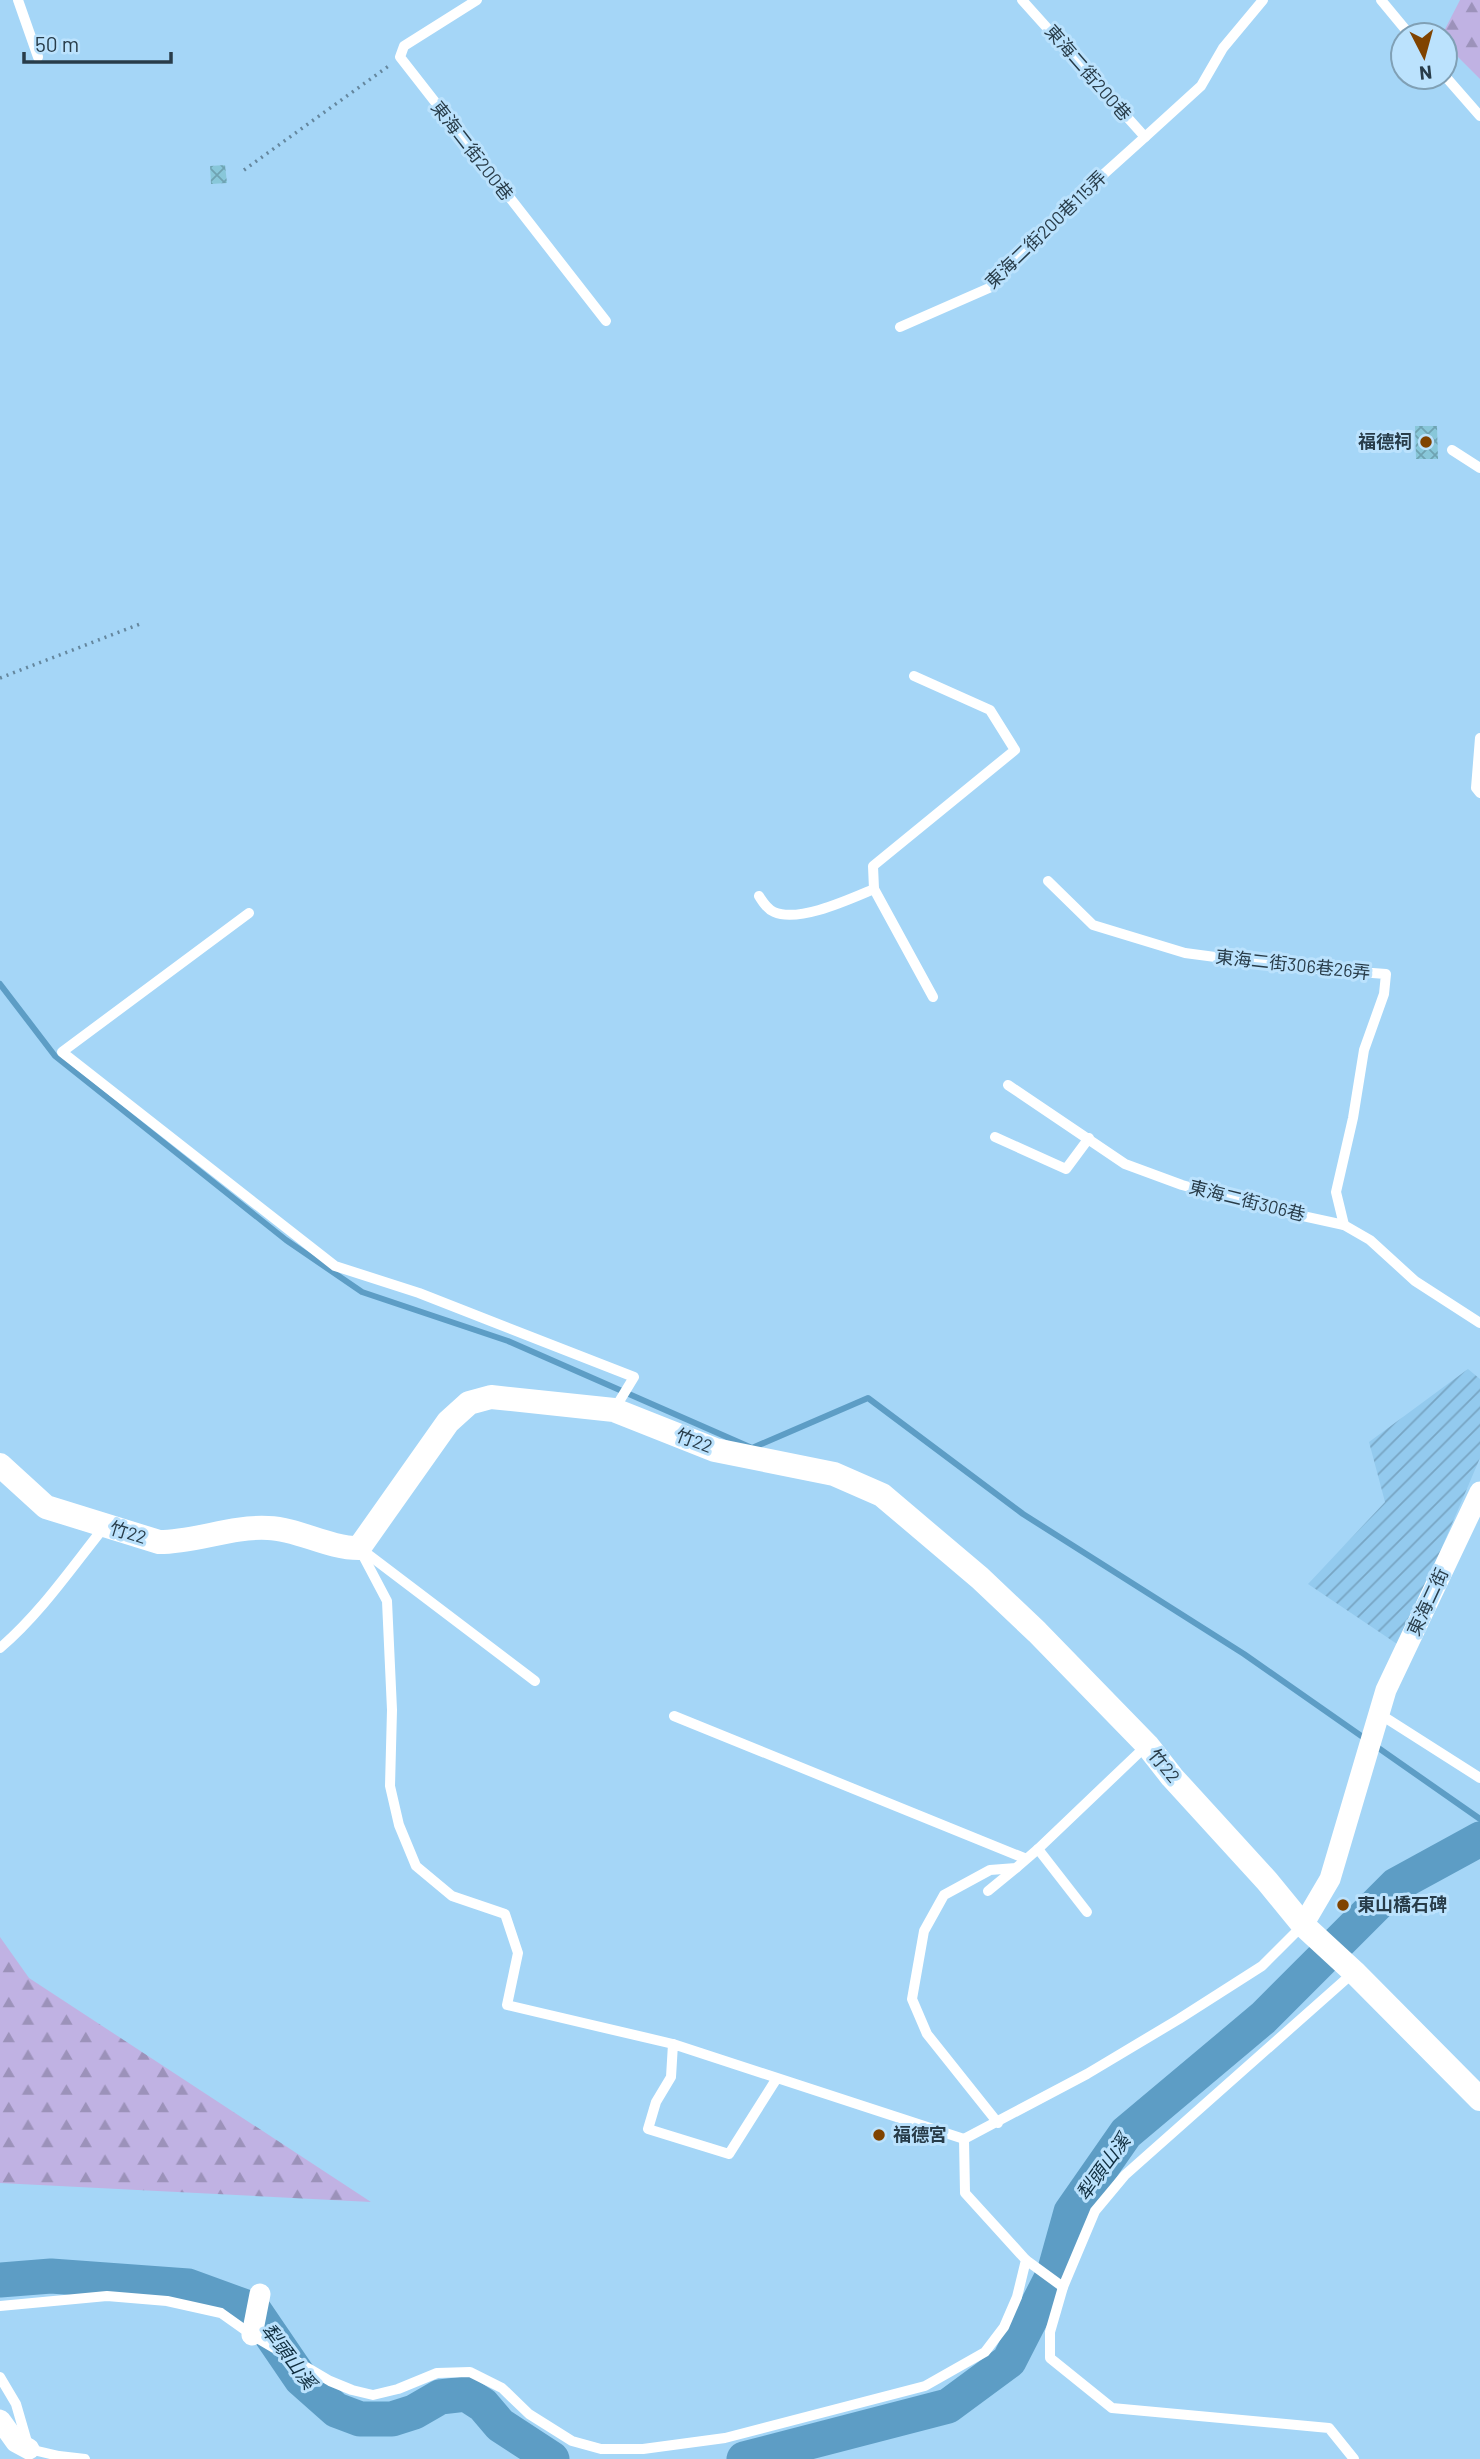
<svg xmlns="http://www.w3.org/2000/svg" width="1480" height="2459" font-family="Barlow,'Noto Sans TC',sans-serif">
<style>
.industrial{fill:url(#industrial-furrows)}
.forest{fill:url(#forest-firs)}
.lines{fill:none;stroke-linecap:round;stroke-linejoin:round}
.stream{stroke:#5d9dc5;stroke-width:6}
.river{stroke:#5d9dc5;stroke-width:35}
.building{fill:url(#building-cross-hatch)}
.path{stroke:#65879e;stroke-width:3.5;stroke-dasharray:2 5;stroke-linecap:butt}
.service{stroke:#fff;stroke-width:10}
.minor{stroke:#fff;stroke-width:21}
.tertiary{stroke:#fff;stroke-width:24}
.poi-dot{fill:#804300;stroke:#bbe2fd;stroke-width:2.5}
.labels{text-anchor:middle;stroke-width:6;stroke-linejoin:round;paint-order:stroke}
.street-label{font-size:18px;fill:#283c49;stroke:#bbe2fd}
.poi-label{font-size:18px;font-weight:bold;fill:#283c49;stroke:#bbe2fd;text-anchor:start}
.water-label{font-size:19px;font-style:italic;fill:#0f2d3e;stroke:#bbe2fd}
</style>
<defs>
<pattern id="industrial-furrows" width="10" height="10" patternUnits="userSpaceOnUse" patternTransform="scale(1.75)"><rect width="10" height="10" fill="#93caee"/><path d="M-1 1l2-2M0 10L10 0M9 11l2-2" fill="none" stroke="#78a5c3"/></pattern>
<pattern id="forest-firs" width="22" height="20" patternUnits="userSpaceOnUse" patternTransform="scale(1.75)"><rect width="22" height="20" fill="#c0b2e3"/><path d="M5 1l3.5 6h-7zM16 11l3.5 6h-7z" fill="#9c92ba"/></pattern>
<pattern id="building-cross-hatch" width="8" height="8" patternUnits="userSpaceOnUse" patternTransform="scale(1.75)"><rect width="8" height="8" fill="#88c7d9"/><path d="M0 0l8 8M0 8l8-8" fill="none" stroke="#6fa3b2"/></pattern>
</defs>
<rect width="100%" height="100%" fill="#a5d6f7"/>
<!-- industrial -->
<path class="industrial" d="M1468,1369L1480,1379V1458L1400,1646L1308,1584L1385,1502L1369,1442Z"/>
<!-- forest -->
<g class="forest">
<path d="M1460,0H1480V79L1445,44V35H1442Z"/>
<path d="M0,1937L29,1978L371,2202L0,2183Z"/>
</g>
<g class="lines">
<!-- stream -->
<path class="stream" d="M0,984L55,1056L286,1240L362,1292L508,1341L752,1448L868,1398L1023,1514L1244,1654L1480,1819"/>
<!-- river -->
<g class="river">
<path d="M0,2280L51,2276L188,2286L254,2310L301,2379L336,2410L360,2419H392L414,2412L440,2397L466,2394L483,2405L500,2425L552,2459"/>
<path d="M744,2459L948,2406L1009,2361L1054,2273L1071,2212L1126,2133L1263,2018L1396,1885L1480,1839"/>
</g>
</g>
<!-- building -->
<g class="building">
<path d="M225,165L227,183L211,184L210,166Z"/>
<path d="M1415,426H1437L1438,459H1416Z"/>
</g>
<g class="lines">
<!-- path -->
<g class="path">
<path d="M244,170L390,65"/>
<path d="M0,678L140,624"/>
</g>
<!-- service -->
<g class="service">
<path d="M18,0L38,57"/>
<path d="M477,0L404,46L400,57L606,321"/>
<path d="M1022,0L1145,137L1201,86L1223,48L1263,0"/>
<path d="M1381,0L1410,35"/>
<path d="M1445,76L1480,116"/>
<path d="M900,327L989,288L1015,254L1145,137"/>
<path d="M1452,450L1480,468"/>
<path d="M914,676L990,710L1015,750L873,866L874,889L933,997"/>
<path d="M1480,738L1476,788L1480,793"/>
<path d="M1048,881L1093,925L1185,953L1291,967L1386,974L1384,994L1364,1050L1353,1118L1336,1192L1344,1225"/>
<path d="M759,896C763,902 767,909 774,912C799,923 850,899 874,889"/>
<path d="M249,913L62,1052L335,1266L419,1293L634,1377L614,1410"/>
<path d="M1008,1085L1125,1164L1182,1185L1266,1208L1344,1225L1370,1240L1415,1281L1480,1323"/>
<path d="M995,1137L1066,1169L1089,1138"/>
<path d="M359,1548L387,1601L392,1710L390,1786L399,1825L416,1866L452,1896L505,1914L518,1953L507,2005L673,2044"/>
<path d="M361,1549L535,1681"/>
<path d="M0,1648C41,1613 72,1567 105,1526"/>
<path d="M1378,1713L1480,1778"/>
<path d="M674,1716L1024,1858"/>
<path d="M1038,1849L1087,1912"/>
<path d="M988,1891L1016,1868"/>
<path d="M1354,1972L1125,2175L1095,2211L1063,2287L1050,2332V2358L1112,2408L1329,2428L1354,2459"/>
<path d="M777,2078L729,2154L648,2129L656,2102L671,2077L673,2044L964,2139"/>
<path d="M998,2123L927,2034L912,1999L924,1931L944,1895L990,1870L1016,1868L1038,1849L1146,1746"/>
<path d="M1026,2260L1063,2287"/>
<path d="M0,2306L107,2296L167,2301L221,2313L252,2335L330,2381L352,2390L373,2395L398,2389L437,2373L470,2372L502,2388L529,2414L572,2441L601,2449H643L725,2438L925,2386L985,2352L1004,2327L1017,2297L1026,2260L965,2193L964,2139L1087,2074L1179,2019L1262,1966L1303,1925"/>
<path d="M0,2377L16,2404L29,2449L59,2456L85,2459"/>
</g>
<!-- minor -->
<g class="minor">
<path d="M1303,1925L1330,1879L1386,1690L1480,1492"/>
<path d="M252,2335L260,2294"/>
<path d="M0,2420L16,2442L29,2449"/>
</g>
<!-- tertiary -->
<path class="tertiary" d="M0,1465L46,1507L159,1542C196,1542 231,1526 268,1528C299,1529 327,1548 359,1548L448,1422L469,1403L491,1397L614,1410L715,1450L834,1474L882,1495L980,1578L1037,1632L1147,1745L1172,1777L1267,1881L1303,1925L1354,1972L1480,2099"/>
</g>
<!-- markers -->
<g class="poi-dot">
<circle cx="1426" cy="442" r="7"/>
<circle cx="1343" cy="1905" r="7"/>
<circle cx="879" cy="2135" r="7"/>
</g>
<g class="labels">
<!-- street labels -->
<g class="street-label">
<text transform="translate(1088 73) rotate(49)" y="6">東海二街200巷</text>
<text transform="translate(472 151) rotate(52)" y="6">東海二街200巷</text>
<text transform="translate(1046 230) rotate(-44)" y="6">東海二街200巷115弄</text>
<text transform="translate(1293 965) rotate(6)" y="6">東海二街306巷26弄</text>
<text transform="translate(1247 1201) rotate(14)" y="6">東海二街306巷</text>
<text transform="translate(694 1441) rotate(21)" y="6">竹22</text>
<text transform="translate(128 1533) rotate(17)" y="6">竹22</text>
<text transform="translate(1428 1602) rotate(-65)" y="6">東海二街</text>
<text transform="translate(1164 1766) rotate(51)" y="6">竹22</text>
</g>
<!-- poi labels -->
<g class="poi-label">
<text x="1412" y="448" text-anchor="end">福德祠</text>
<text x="1357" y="1911">東山橋石碑</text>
<text x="893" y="2141">福德宮</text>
</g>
<!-- water labels -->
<g class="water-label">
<text transform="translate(1103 2167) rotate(-54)" y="7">犁頭山溪</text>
<text transform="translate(289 2356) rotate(53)" y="7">犁頭山溪</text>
</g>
</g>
<!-- north arrow -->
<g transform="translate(1424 56) rotate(174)"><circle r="33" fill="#bbe2fd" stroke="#80a0b5" stroke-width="2"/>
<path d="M0-5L12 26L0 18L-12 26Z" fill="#804300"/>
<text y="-10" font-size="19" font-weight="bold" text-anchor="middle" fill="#283c49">N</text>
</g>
<!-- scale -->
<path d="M24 52v10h147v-10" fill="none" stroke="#283c49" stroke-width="3.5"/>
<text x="35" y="52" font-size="21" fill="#283c49" stroke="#bbe2fd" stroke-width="5" paint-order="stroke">50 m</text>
</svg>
